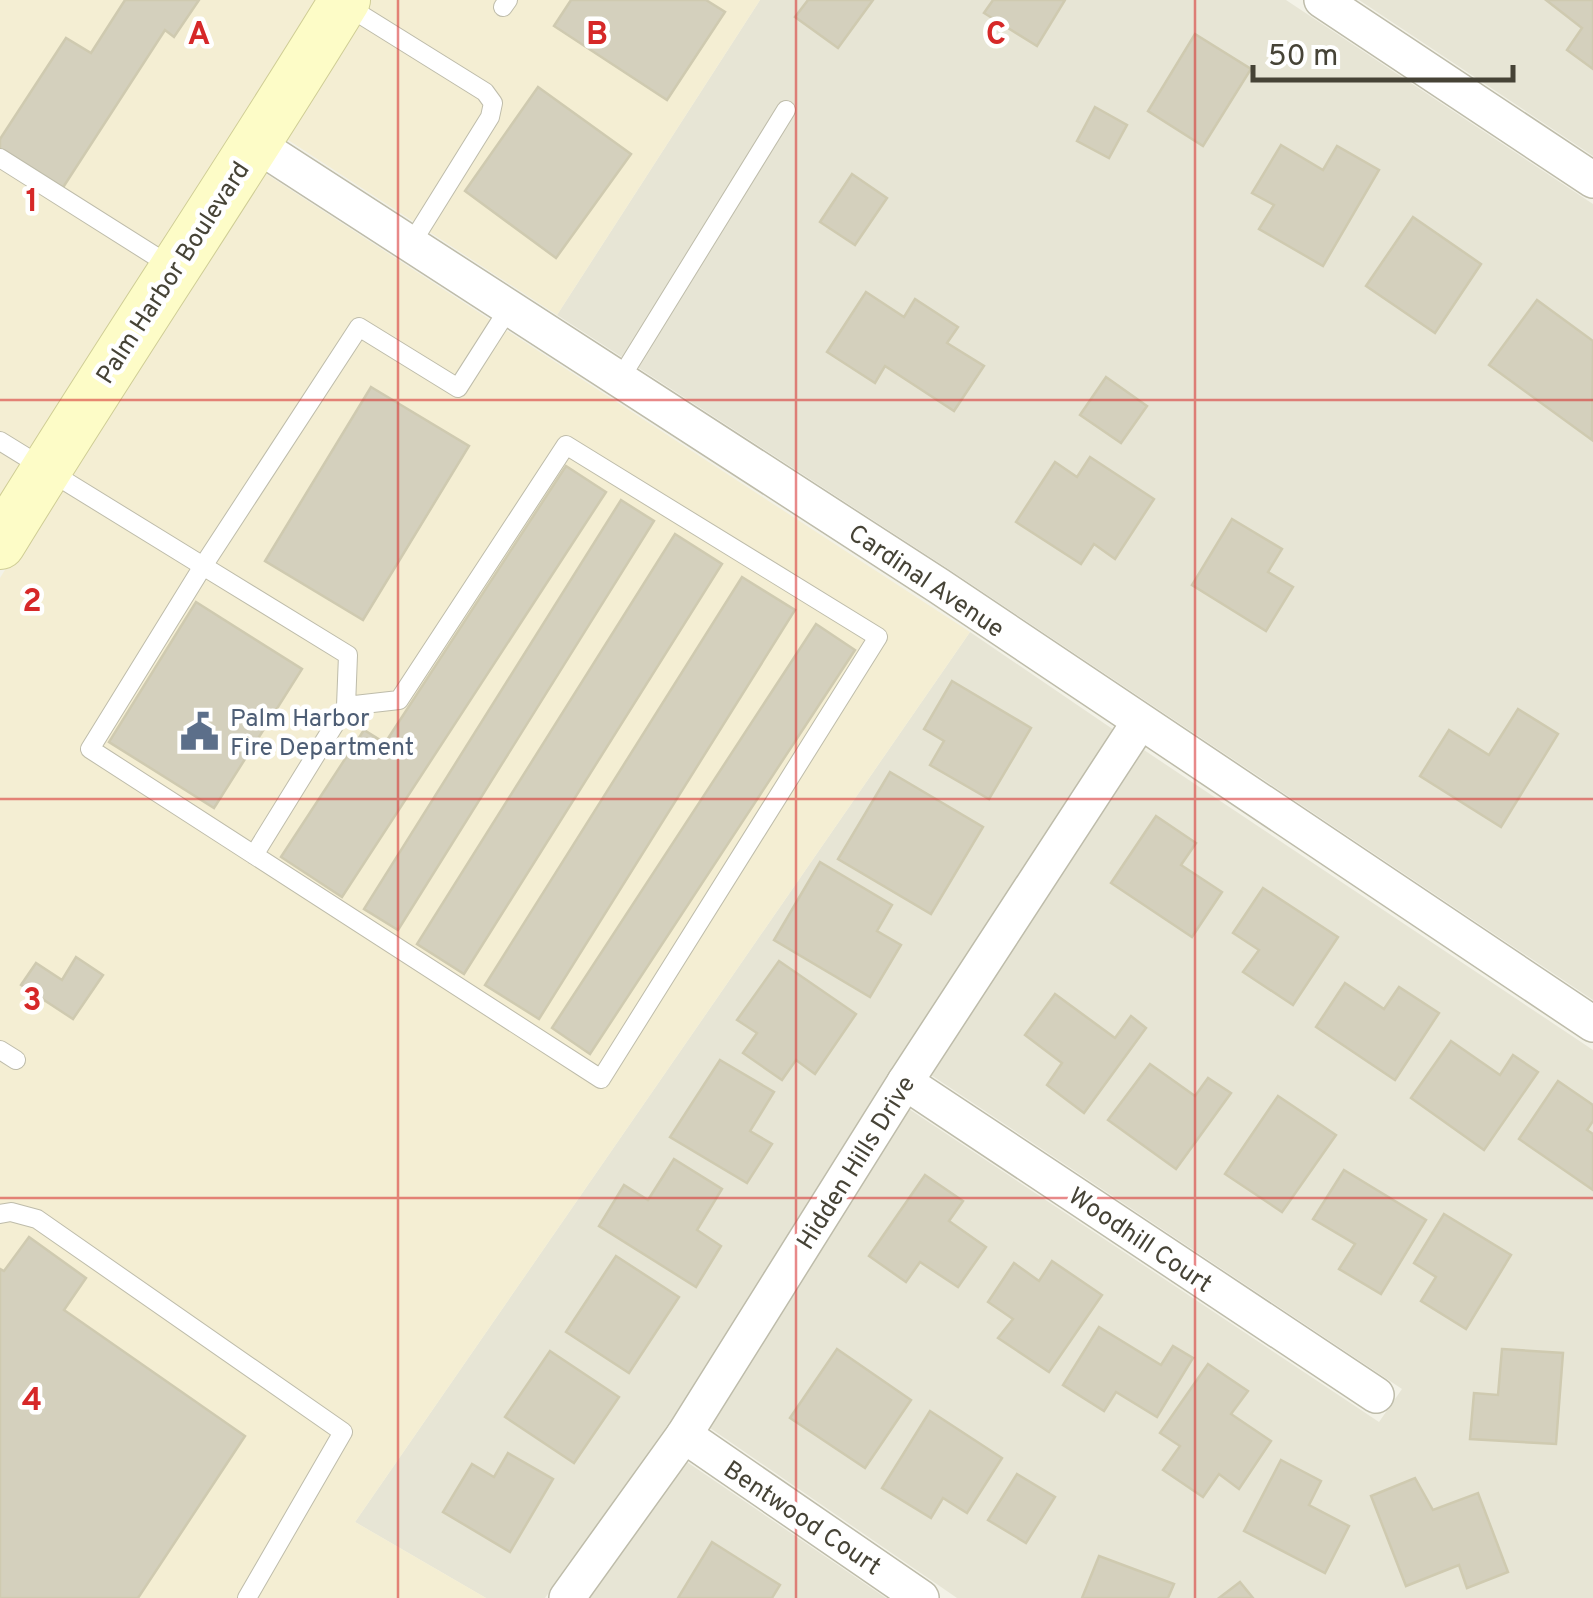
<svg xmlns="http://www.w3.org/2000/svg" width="1593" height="1598" font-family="Overpass,sans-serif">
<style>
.residential{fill:#e7e5d5}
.commercial{fill:#f4eed3}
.building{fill:#d4d0bd;stroke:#cfcab0;stroke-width:2.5}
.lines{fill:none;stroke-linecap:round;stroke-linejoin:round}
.lane-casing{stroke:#bebcaa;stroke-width:20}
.street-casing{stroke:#bebcaa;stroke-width:38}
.secondary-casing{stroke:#cfcd95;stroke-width:52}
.lane{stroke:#fff;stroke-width:18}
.street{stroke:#fff;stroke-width:35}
.secondary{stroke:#fdfcc7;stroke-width:50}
.grid{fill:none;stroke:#d62828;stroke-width:2.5;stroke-opacity:0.55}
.labels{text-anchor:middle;stroke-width:9;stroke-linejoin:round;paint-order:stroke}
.street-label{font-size:25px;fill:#464336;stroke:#fff}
.service-label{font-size:25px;fill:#4e5e75;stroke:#fff;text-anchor:start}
.grid-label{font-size:32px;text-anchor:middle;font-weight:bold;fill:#d62828;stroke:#fff;stroke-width:9;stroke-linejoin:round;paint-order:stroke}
</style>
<rect width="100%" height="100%" fill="#f3f2e7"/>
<!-- residential -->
<g class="residential">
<path d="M760,0H1286L1593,204V1000L950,570L557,315Z"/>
<path d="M1359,0H1593V156Z"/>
<path d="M970,632L1114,730L879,1089L669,1425L545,1598H486L355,1522Z"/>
<path d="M1144,750L1593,1050V1598H957L710,1428L909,1109L1379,1422L1402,1389L931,1075Z"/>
<path d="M687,1462L886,1598H590Z"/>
</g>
<!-- commercial -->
<g class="commercial">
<path d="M0,0H324L0,510Z"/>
<path d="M366,0H760L557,315L282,136Z"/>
<path d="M260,170L970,632L355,1522L486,1598H0V578L123,379Z"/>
</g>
<!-- building -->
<g class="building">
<path d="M125,0H199L174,37L165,30L62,189L0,150V139L66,38L91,53Z"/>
<path d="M571,0H706L725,12L667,100L554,26Z"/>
<path d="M808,0H873L838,48L795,17Z"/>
<path d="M993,0H1065L1037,46L984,13Z"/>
<path d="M1546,0H1593V69L1567,50L1582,28Z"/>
<path d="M1195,34L1251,69L1203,146L1148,111Z"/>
<path d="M538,87L631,154L556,258L465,191Z"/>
<path d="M1095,107L1127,125L1109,158L1077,141Z"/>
<path d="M1281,145L1323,170L1337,146L1379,170L1323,266L1259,229L1274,205L1252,193Z"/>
<path d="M852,174L887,198L855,245L820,222Z"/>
<path d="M1413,217L1481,264L1435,333L1366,286Z"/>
<path d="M866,292L904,317L915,299L958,327L947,343L984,366L954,411L885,366L875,383L827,352Z"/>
<path d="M1537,300L1593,341L1592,440L1489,365Z"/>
<path d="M1106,377L1147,406L1121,443L1080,415Z"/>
<path d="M371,387L469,446L363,620L265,561Z"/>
<path d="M1090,457L1154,499L1115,559L1094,544L1081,564L1016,522L1055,462L1077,477Z"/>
<path d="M566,466L606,492L342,897L281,857L364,730L385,743Z"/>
<path d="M621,500L654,521L398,930L364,909Z"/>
<path d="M1232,519L1282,549L1268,572L1293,587L1266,631L1192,585Z"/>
<path d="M675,534L722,564L464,974L417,944Z"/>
<path d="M742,577L795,610L539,1019L485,985Z"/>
<path d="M196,602L302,669L214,808L109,742Z"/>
<path d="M816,624L855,650L590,1054L552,1028Z"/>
<path d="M952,681L1031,728L989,799L930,765L944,741L924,729Z"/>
<path d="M1518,709L1558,734L1501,827L1420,776L1449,730L1489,755Z"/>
<path d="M890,772L983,827L931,914L838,859Z"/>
<path d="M1156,816L1196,843L1181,865L1222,892L1192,937L1111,883Z"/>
<path d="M820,862L892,905L877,931L901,945L870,997L774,940Z"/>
<path d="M1263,888L1338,937L1293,1005L1243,972L1259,950L1233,933Z"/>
<path d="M76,957L103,975L73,1019L21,985L36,963L62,980Z"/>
<path d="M779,961L856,1014L815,1074L796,1060L782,1080L743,1053L757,1033L737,1020Z"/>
<path d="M1345,983L1384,1009L1399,987L1439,1013L1395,1080L1316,1027Z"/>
<path d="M1055,994L1115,1038L1131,1016L1146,1028L1084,1113L1047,1085L1062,1063L1025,1035Z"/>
<path d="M1451,1041L1500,1075L1513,1055L1538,1072L1484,1150L1411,1098Z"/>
<path d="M720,1060L774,1092L750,1131L772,1144L747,1183L670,1137Z"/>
<path d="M1150,1064L1195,1096L1208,1078L1231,1093L1176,1169L1108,1120Z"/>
<path d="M1558,1081L1593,1105V1121L1587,1130L1593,1134V1190L1519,1139Z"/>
<path d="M1278,1096L1336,1135L1282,1212L1225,1174Z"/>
<path d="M674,1159L722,1189L697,1230L721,1246L696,1287L599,1226L624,1185L648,1200Z"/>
<path d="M1344,1170L1426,1220L1381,1294L1339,1269L1355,1244L1313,1219Z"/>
<path d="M925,1175L963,1201L949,1221L986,1247L958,1287L920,1262L906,1282L869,1256Z"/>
<path d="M1444,1214L1511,1255L1466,1329L1421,1301L1436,1277L1414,1263Z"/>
<path d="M29,1237L86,1278L64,1310L245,1436L138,1598H0V1269L4,1271Z"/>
<path d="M616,1256L679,1297L629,1373L566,1332Z"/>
<path d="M1052,1261L1102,1295L1049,1372L998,1338L1013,1319L988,1302L1014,1263L1039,1281Z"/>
<path d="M1099,1327L1161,1365L1173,1346L1193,1358L1157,1417L1116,1392L1104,1411L1063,1385Z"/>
<path d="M837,1349L911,1400L865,1468L790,1418Z"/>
<path d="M1502,1349L1563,1353L1556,1444L1470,1439L1474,1393L1498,1395Z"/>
<path d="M550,1351L619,1397L574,1463L505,1417Z"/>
<path d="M1208,1364L1248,1391L1231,1414L1271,1441L1239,1489L1219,1474L1203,1497L1163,1470L1180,1446L1160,1433Z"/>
<path d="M930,1411L1002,1458L967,1513L943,1498L931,1518L882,1488Z"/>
<path d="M508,1453L553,1479L510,1552L443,1512L472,1464L494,1477Z"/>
<path d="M1281,1460L1321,1481L1309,1505L1349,1526L1325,1573L1244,1531Z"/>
<path d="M1017,1474L1055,1497L1026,1543L988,1520Z"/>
<path d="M1415,1478L1433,1510L1478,1493L1508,1572L1467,1588L1459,1565L1406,1586L1371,1496Z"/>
<path d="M712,1542L780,1585L772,1598H678Z"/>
<path d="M1099,1556L1174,1584L1168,1598H1082Z"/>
<path d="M1240,1582L1253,1598H1219Z"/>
</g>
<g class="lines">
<defs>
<g id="lane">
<path d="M347,6L485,92L493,103L490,117L411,244"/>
<path d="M503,7L508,0"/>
<path d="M0,158L174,268"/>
<path d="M620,379L786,110"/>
<path d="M0,441L203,566L359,327L458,388L509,308"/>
<path d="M254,855L346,706L348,655L203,566L90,749L601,1079L878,637L566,445L399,700L346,706"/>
<path d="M0,1050L16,1060"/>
<path d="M0,1214L11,1212L37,1219L343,1432L247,1598"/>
</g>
<g id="street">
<path d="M1322,0L1593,180"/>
<path d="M256,144L939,586L1593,1024"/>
<path d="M905,1082L1376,1395"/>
<path d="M684,1435L921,1598"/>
<path d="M567,1598L684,1435L905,1082L1139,723"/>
</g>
<path id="secondary" d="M0,544C112,361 233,183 345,0"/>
</defs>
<!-- lane casing -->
<use href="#lane" class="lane-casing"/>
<!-- street casing -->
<use href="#street" class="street-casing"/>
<!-- secondary casing -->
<use href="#secondary" class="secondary-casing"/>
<!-- lane -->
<use href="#lane" class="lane"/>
<!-- street -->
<use href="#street" class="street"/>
<!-- secondary -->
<use href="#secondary" class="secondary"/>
</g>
<!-- grid -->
<path class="grid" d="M398,0V1598M796,0V1598M1195,0V1598M0,400H1593M0,799H1593M0,1198H1593"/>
<!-- icons -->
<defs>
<symbol id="civic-bare" viewBox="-9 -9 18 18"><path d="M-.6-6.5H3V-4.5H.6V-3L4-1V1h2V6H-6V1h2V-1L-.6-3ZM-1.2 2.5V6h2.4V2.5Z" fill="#5c6f8a" stroke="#fff" stroke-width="2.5" paint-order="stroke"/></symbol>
</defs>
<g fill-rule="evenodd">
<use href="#civic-bare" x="172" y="704" width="55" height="55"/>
</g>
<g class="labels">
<!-- street labels -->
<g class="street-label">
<text transform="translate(172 272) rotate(-57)" y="9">Palm Harbor Boulevard</text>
<text transform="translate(927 580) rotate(34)" y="9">Cardinal Avenue</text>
<text transform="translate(855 1162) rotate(-58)" y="9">Hidden Hills Drive</text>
<text transform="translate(1141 1239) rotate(34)" y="9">Woodhill Court</text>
<text transform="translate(803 1517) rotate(34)" y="9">Bentwood Court</text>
</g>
<!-- service labels -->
<g class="service-label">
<text x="230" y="726">Palm Harbor<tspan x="230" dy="29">Fire Department</tspan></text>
</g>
</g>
<g class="grid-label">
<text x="199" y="44">A</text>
<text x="597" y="44">B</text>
<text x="996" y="44">C</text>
<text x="32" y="211">1</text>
<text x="32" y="611">2</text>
<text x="32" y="1010">3</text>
<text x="32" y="1410">4</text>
</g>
<!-- scale -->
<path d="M1253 65v15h260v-15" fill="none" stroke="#464336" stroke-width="5"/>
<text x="1268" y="65" font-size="30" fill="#464336" stroke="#ffffff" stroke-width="8" paint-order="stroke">50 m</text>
</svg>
